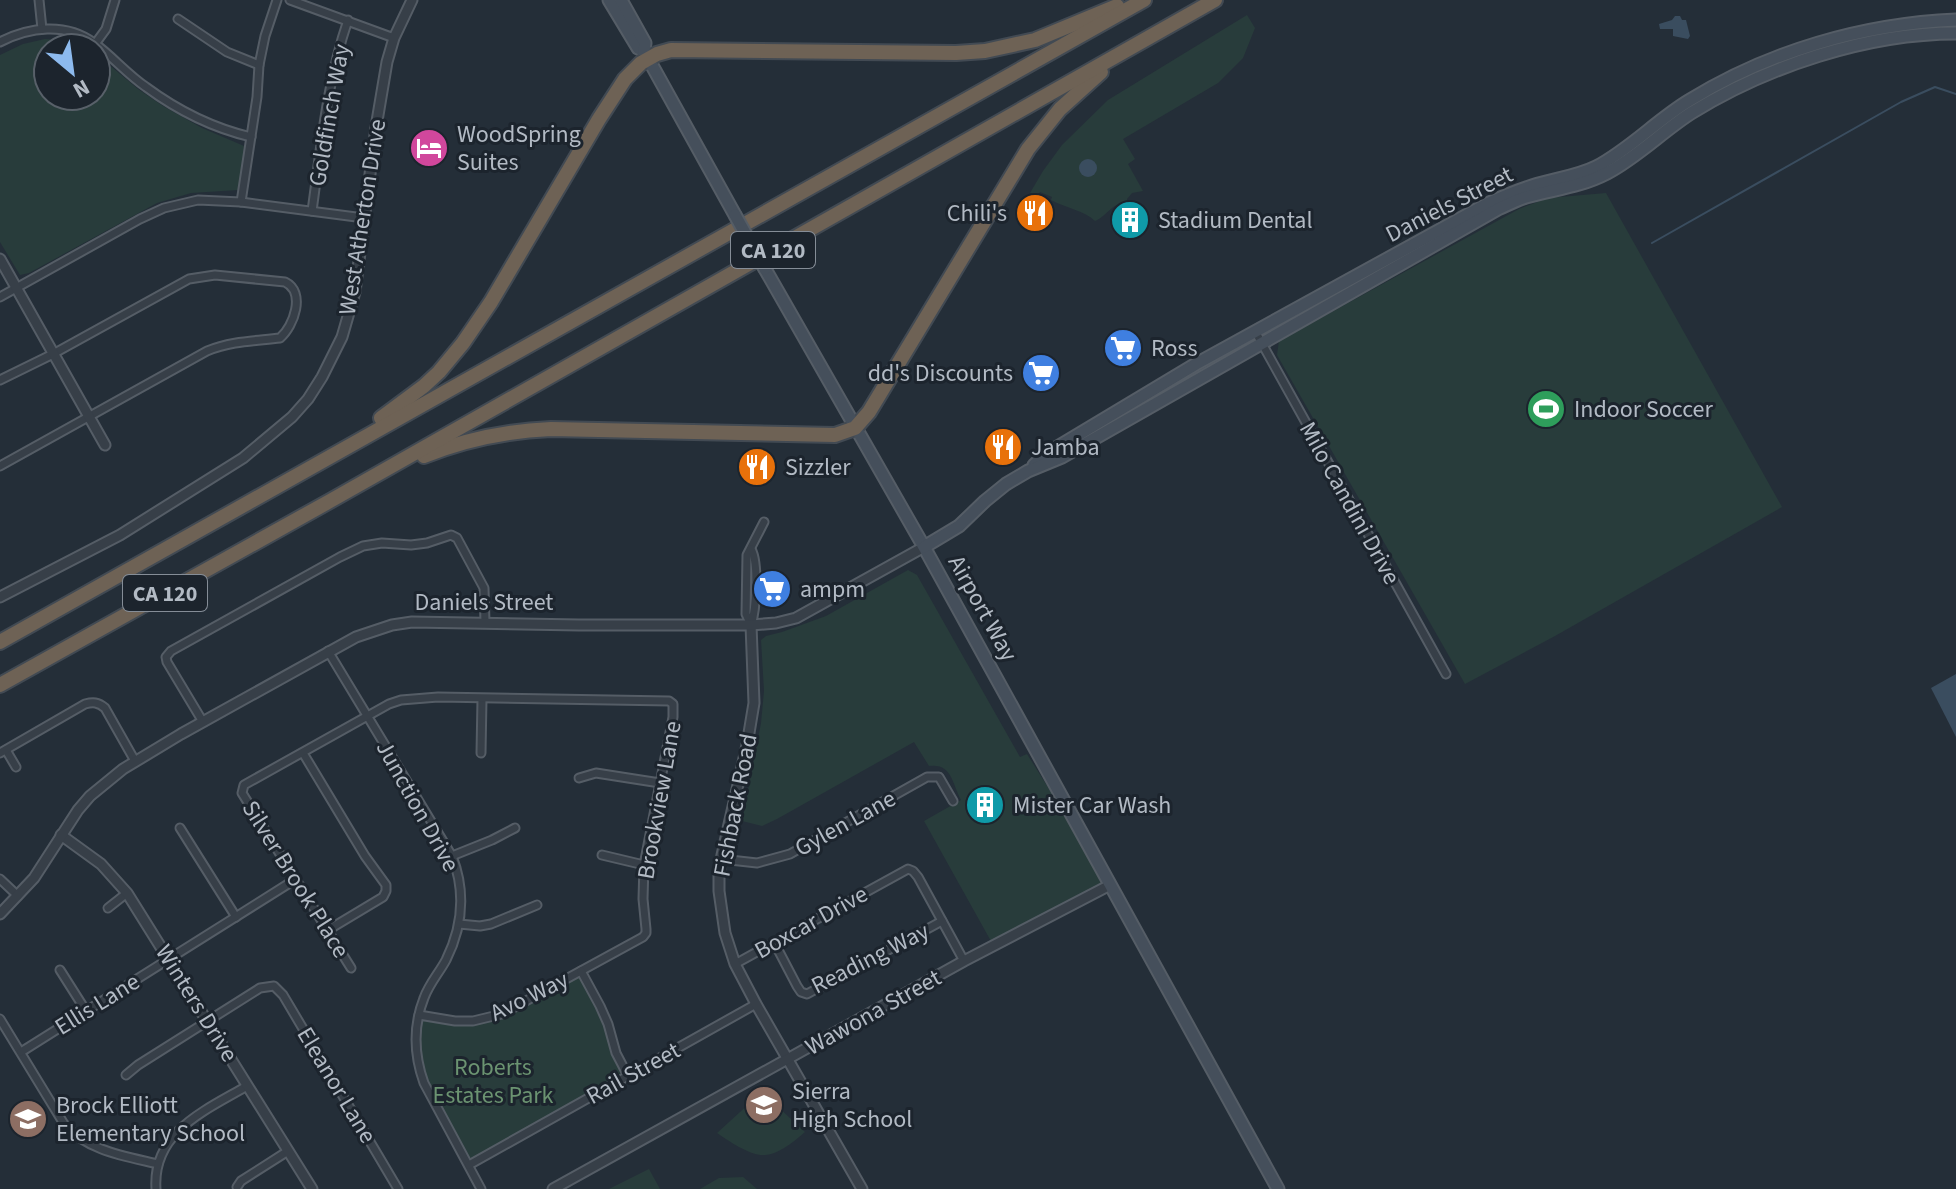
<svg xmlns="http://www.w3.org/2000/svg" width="1956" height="1189" font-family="'Source Sans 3',sans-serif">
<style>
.green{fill:#283c3b}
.water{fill:#3a4d5f}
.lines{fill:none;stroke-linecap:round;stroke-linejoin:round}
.stream{stroke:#3a4d5f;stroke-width:2}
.minor-casing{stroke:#555d66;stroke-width:11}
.tertiary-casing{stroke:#555d66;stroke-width:13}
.secondary-casing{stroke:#555d66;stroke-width:15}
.motorway-casing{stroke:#424a53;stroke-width:18}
.minor{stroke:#373f48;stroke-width:7}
.tertiary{stroke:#373f48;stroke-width:9}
.secondary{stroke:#454f5b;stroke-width:11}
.motorway{stroke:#6e6255;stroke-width:14}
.secondary-bridge-casing{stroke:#555d66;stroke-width:15;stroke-linecap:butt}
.secondary-bridge{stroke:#454f5b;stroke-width:11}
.labels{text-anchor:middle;stroke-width:6;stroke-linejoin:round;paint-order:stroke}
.shield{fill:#1c242d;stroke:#858d97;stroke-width:2}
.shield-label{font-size:22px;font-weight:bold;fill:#b2bac4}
.street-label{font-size:24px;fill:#b2bac4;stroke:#1c242d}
.poi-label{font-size:24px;fill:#b2bac4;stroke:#1c242d;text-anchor:start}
.park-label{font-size:24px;fill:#6b9371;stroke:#1c242d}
</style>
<rect width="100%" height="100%" fill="#242e38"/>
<!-- green -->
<g class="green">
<path d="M1247,15L1255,28L1243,58L1218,83L1123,139L1135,159L1128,164L1143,191L1132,193L1127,199V204C1114,200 1106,217 1095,221C1084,210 1065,208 1051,200L1052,197L1040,192L1037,196L1030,193L1043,171L1062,145L1108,100Z"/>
<path d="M45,39L61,40L87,48H48V96H96V54L138,89L163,106L202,128L244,146L241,186L238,190L191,193L157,203L29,273L20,275L0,242V55L23,44Z"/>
<path d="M1606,193L1782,507L1555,636L1465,684L1277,355L1279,341L1519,209L1548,198Z"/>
<path d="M908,570L917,575L1020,757L1027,754L1080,838L1104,884L992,943L924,821L961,800C952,783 952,763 929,766L914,742L777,819L762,826L742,821L761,723L764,691L761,640L766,636L782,632L826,616Z"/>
<path d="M581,971L628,1076L469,1165L418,1066L419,1015L455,1021L487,1019Z"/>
<path d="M762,1092L805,1132C796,1140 778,1155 765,1155C750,1156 729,1141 717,1133Z"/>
<path d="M649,1169L660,1189H609Z"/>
<path d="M743,1177L757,1189H700L719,1178Z"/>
</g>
<!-- water -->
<g class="water">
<path d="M1675,16H1680L1682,20H1686L1690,36L1688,39L1673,36V29H1660L1659,24L1672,20Z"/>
<circle cx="1088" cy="168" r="9"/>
<path d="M1956,674V737L1931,688Z"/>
</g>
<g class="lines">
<!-- stream -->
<path class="stream" d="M1652,243L1901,102L1935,87L1956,94"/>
<defs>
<g id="minor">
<path d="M39,0L42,29"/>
<path d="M290,0L394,38"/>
<path d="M178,19L227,52L259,65"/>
<path d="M0,42C29,27 66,22 94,43C112,56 127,74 146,87C177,110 213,128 251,137"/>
<path d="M95,44L106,29L115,0"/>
<path d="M241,202L257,97L259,65L265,36L277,0"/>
<path d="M312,211C321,146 327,81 348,20"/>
<path d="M0,297L140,219L164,208L198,200L241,202L364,218"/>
<path d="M1255,331L1446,674"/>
<path d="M0,380L53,354L189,279L215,275L285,282C306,292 294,326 280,338C255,341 231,341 207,351L0,466"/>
<path d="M751,625L746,614L747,555L764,522"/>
<path d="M751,625C756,610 759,563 751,549"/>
<path d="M328,651L452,856C466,892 463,926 446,960C439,973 429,984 424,998C413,1026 414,1055 424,1083L481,1189"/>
<path d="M203,722L167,662L166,657L171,651L340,557L363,546L382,543L411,545L427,543L451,535L457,538L484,588L485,622"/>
<path d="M6,750L16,767"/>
<path d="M0,753L85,704C93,702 98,702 105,708L135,761"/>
<path d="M303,753L365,856L386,885V891L383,897L328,930"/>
<path d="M481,753L482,699"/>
<path d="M579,778L596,773L660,783"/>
<path d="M180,828L236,917"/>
<path d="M602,855L644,865"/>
<path d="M452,856L492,840L515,828"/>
<path d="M721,859L757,863L790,854L927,777H939L953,801"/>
<path d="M0,879L18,896"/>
<path d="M108,908L127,893"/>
<path d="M459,924L480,926L491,924L537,905"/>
<path d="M774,942L797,986L801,992L807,994L942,921"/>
<path d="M735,964L908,869L913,871L918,877L964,961"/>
<path d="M351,968L242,793L244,785L389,704L401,700L438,697L669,701L673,704V717L644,865L643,899L646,929V933L643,937L502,1014L473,1021H455L419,1015"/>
<path d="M60,970L86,1011"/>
<path d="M581,971L600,1006L608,1024L616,1053L628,1076"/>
<path d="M0,1019L64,1124C88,1151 124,1156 158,1164"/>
<path d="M21,1052L296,879"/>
<path d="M126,1075L138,1065L260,988L274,986L283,995L398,1189"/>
<path d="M469,1165L756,1004"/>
<path d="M237,1187L241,1181L288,1151"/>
<path d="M156,1189C152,1132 206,1110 247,1086"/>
</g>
<g id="tertiary">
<path d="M0,259L105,445"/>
<path d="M0,597L120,535L243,458L292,417L308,399L322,377L342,337L355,292L376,127L387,62L394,38L412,0"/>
<path d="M751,625L754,703L747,745L722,855L719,875V891L725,933L735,964L756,1004L862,1189"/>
<path d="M61,835L101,864L127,893L312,1189"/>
<path d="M0,914L34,878L78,810L90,796L123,769L181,734L356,637L392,625L412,622L579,625H751L776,623L796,618L924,547"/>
<path d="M553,1189L964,961L1110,885"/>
</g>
<g id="secondary">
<path d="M609,0L638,48L644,51"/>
<path d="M621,0L645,43L644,51L735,215"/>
<path d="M765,269L924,547L1278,1189"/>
<path d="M1034,465L1046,454L1196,364L1487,204C1502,197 1516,191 1532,186C1553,179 1576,177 1596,167C1629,150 1658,119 1690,100C1770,51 1863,24 1956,20"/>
<path d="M924,547L959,526L985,501L1006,484L1028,471L1062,457L1498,209C1507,205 1516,200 1526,197C1554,189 1580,187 1607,173C1636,158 1663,131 1691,113C1767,66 1867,33 1956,33"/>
</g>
<g id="motorway">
<path d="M381,418L424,386L439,372L463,343L491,302L599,119L625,79L641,63L657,54L671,50L956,53L985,51L1035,40L1117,6"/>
<path d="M424,456C466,439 507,431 551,429L835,435L855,428L869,412L1028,149L1060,109L1101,72"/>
<path d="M0,642L1144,0"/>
<path d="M0,685L330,501L1215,0"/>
</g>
</defs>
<!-- minor casing -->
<use href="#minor" class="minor-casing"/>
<!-- tertiary casing -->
<use href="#tertiary" class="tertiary-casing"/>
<!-- secondary casing -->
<use href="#secondary" class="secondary-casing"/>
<!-- motorway casing -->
<use href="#motorway" class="motorway-casing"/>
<!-- minor -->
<use href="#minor" class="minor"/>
<!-- tertiary -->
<use href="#tertiary" class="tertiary"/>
<!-- secondary -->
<use href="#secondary" class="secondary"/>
<!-- motorway -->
<use href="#motorway" class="motorway"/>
<defs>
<path id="secondary-bridge" d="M735,215L765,269"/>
</defs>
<!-- secondary-bridge casing -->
<use href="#secondary-bridge" class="secondary-bridge-casing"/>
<!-- secondary-bridge -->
<use href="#secondary-bridge" class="secondary-bridge"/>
</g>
<!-- icons -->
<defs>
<symbol id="hotel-disc" viewBox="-11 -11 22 22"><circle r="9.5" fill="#d1479c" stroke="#1c242d"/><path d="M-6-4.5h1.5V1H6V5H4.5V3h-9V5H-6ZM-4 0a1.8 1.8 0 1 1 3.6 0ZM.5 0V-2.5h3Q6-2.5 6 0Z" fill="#fff"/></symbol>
<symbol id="restaurant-disc" viewBox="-11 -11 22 22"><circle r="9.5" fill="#e8710a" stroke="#1c242d"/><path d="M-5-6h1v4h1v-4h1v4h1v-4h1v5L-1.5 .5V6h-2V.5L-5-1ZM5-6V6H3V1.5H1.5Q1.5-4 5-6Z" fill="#fff"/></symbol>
<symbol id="building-disc" viewBox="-11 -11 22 22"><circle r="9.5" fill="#0f9aa8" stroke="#1c242d"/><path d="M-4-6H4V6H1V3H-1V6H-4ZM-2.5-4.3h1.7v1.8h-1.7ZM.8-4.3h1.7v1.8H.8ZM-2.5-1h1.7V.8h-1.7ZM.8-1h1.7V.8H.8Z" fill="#fff"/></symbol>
<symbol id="supermarket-disc" viewBox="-11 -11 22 22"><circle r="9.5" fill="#3f7fe0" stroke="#1c242d"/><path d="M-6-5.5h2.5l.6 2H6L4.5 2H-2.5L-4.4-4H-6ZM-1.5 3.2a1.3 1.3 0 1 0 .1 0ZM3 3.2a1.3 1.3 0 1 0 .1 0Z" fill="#fff"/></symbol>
<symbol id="stadium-disc" viewBox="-11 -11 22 22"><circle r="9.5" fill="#2e9e5b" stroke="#1c242d"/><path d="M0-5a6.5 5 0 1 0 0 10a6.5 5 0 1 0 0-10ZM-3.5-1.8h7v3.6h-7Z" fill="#fff"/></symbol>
<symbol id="school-disc" viewBox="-11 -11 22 22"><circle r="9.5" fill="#8d6e63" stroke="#1c242d"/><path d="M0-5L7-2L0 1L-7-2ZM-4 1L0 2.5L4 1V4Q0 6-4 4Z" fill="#fff"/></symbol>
</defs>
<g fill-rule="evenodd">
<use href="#hotel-disc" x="407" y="126" width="44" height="44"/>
<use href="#restaurant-disc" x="1013" y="191" width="44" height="44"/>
<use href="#building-disc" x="1108" y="198" width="44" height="44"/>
<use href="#supermarket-disc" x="1101" y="326" width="44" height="44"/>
<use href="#supermarket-disc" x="1019" y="351" width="44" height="44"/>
<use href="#stadium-disc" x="1524" y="387" width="44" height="44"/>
<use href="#restaurant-disc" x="981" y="425" width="44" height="44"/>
<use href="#restaurant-disc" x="735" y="445" width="44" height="44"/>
<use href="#supermarket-disc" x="750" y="567" width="44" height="44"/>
<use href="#building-disc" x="963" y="783" width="44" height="44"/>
<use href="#school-disc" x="742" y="1083" width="44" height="44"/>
<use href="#school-disc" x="6" y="1097" width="44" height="44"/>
</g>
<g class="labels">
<!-- shield labels -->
<g class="shield">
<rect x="731" y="232" width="84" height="36" rx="6"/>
<rect x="123" y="575" width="84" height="36" rx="6"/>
</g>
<g class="shield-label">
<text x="773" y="258">CA 120</text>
<text x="165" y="601">CA 120</text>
</g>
<!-- street labels -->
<g class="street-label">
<text transform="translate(329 115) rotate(-80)" y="8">Goldfinch Way</text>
<text transform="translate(1449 204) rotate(-27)" y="8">Daniels Street</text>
<text transform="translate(362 217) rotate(-81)" y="8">West Atherton Drive</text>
<text transform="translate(1350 503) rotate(61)" y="8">Milo Candini Drive</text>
<text x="484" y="610">Daniels Street</text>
<text transform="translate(983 608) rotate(61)" y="8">Airport Way</text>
<text transform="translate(659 800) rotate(-80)" y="8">Brookview Lane</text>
<text transform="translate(735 805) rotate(-79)" y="8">Fishback Road</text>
<text transform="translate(418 806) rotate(61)" y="8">Junction Drive</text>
<text transform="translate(845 823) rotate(-29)" y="8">Gylen Lane</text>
<text transform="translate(296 879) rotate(58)" y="8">Silver Brook Place</text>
<text transform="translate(811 922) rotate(-29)" y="8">Boxcar Drive</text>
<text transform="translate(870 958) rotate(-27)" y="8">Reading Way</text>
<text transform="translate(529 996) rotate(-26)" y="8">Avo Way</text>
<text transform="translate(197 1003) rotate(58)" y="8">Winters Drive</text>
<text transform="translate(97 1004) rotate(-32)" y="8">Ellis Lane</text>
<text transform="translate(873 1012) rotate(-29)" y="8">Wawona Street</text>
<text transform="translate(633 1073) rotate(-29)" y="8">Rail Street</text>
<text transform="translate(337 1085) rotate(59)" y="8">Eleanor Lane</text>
</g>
<!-- poi labels -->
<g class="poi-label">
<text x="457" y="142">WoodSpring<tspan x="457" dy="28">Suites</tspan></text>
<text x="1007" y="221" text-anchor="end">Chili's</text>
<text x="1158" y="228">Stadium Dental</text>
<text x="1151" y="356">Ross</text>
<text x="1013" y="381" text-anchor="end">dd's Discounts</text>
<text x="1574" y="417">Indoor Soccer</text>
<text x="1031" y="455">Jamba</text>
<text x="785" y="475">Sizzler</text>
<text x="800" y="597">ampm</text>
<text x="1013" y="813">Mister Car Wash</text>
<text x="792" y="1099">Sierra<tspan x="792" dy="28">High School</tspan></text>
<text x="56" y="1113">Brock Elliott<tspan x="56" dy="28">Elementary School</tspan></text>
</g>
<!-- park labels -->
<g class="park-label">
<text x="493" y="1075">Roberts<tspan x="493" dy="28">Estates Park</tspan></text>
</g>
</g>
<!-- north arrow -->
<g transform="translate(72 72) rotate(151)"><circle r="38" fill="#1c242d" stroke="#586069" stroke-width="2"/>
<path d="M0-6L14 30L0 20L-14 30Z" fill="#8dbaee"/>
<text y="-12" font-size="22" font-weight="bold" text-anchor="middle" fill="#b2bac4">N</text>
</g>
</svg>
